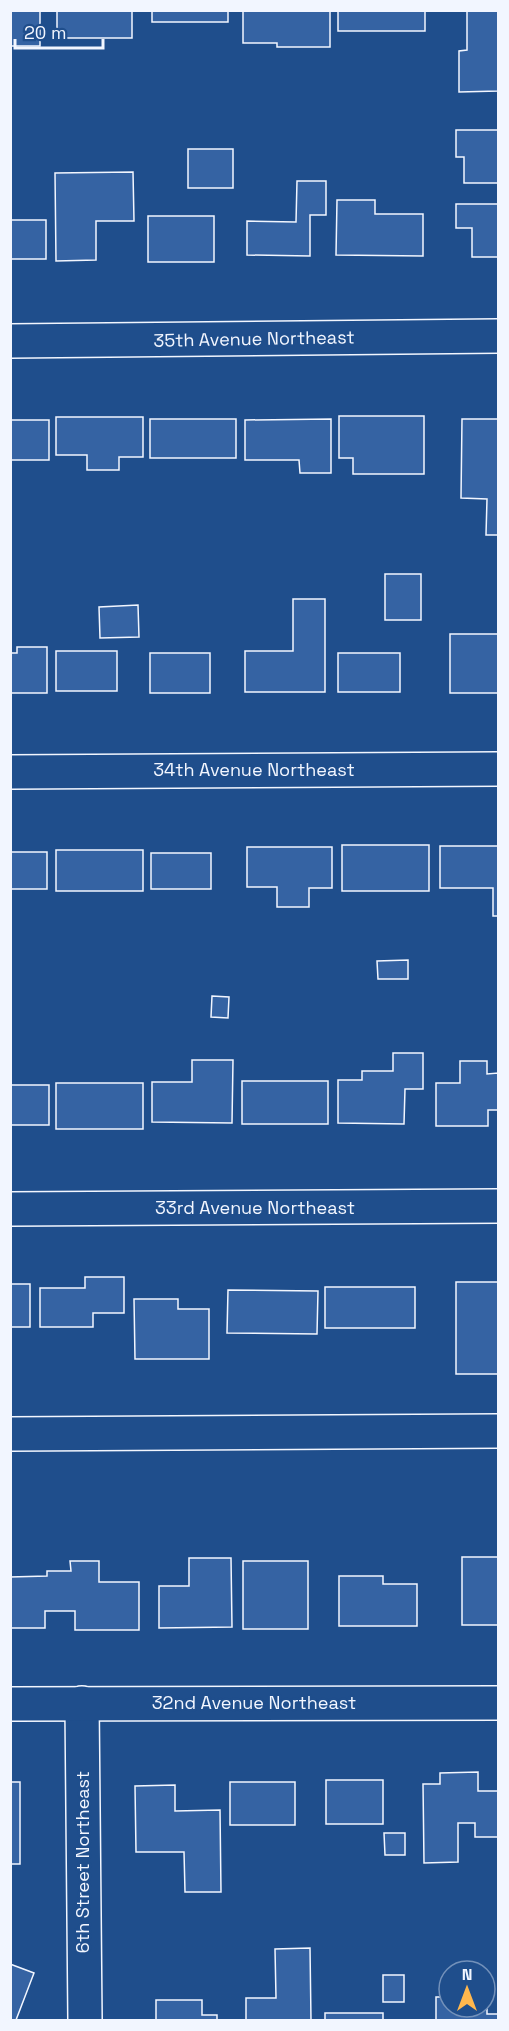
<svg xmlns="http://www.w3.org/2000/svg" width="509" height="2031" font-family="'Space Grotesk',sans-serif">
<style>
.building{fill:#3563a3;stroke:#f2f6ff;stroke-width:1.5}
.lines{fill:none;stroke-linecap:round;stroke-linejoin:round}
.minor-casing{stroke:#f2f6ff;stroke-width:36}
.minor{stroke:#1f4e8c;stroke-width:33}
.labels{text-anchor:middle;stroke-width:4.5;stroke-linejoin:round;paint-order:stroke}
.street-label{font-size:18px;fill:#f2f6ff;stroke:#1f4e8c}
</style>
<rect width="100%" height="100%" fill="#1f4e8c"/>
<!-- building -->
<g class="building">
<rect x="10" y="10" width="30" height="36"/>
<rect x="57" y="10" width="75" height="28"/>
<rect x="152" y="10" width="76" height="12"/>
<path d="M243,10H330V47H277V43H243Z"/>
<rect x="338" y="10" width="87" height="21"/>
<path d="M467,10H498V91L459,92V51L467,50Z"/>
<path d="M456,130H498V183H464V157H456Z"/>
<rect x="188" y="149" width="45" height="39"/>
<path d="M133,172L134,221H96V260L56,261L55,173Z"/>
<path d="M297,181H326V215H310V256L247,255V221L296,222Z"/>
<path d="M337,200H375V214H423V256L336,255Z"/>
<path d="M456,204H498V257H472V228H456Z"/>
<rect x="148" y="216" width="66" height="46"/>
<rect x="10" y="220" width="36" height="39"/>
<path d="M339,416H424V474H353V458H339Z"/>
<path d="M56,417H143V457H119V470H87V455H56Z"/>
<rect x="150" y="419" width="86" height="39"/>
<path d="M331,419V473H300L299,460H245V420Z"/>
<path d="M462,419H498V535H486L487,499L461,498Z"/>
<rect x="10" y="420" width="39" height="40"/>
<rect x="385" y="574" width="36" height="46"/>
<path d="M293,599H325V692H245V651H293Z"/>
<path d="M138,605L139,637L100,638L99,607Z"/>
<rect x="450" y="634" width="48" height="59"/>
<path d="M17,647H47V693H10V653H17Z"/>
<rect x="56" y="651" width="61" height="40"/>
<rect x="150" y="653" width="60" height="40"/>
<rect x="338" y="653" width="62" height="39"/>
<rect x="342" y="845" width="87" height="46"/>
<path d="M440,846H498V916H493V888H440Z"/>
<path d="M247,847H332V888H309V907H277V887H247Z"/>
<rect x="56" y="850" width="87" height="41"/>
<rect x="10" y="852" width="37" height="37"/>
<rect x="151" y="853" width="60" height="36"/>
<path d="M408,960V979H378L377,961Z"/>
<path d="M212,996L229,997L228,1018L211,1017Z"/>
<path d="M393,1053H423V1089H405L404,1124L338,1123V1080H362V1071H393Z"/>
<path d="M192,1060H233L232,1123L152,1122V1082H192Z"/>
<path d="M460,1061H487V1074L498,1073V1110H488V1126H436V1083H460Z"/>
<rect x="242" y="1081" width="86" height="43"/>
<rect x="56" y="1083" width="87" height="46"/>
<rect x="10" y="1085" width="39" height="40"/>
<path d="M85,1277H124V1313H93V1327H40V1288H85Z"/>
<rect x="456" y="1282" width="42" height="92"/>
<rect x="10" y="1284" width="20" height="43"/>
<rect x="325" y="1287" width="90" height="41"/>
<path d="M228,1290L318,1291L317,1334L227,1333Z"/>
<path d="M134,1299H178V1309H209V1359H135Z"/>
<rect x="462" y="1557" width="36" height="68"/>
<path d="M189,1558H231L232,1627L159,1628V1586H189Z"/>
<path d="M70,1561H99V1582H139V1630H75V1611H45V1628H10V1577L47,1576V1571H71Z"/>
<rect x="243" y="1561" width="65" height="68"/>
<path d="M339,1576H383V1584H417V1626H339Z"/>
<path d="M478,1772V1791H498V1837H475V1823H458V1862L424,1863L423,1784H440V1773Z"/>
<rect x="326" y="1780" width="57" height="44"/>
<rect x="10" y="1782" width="10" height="82"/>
<rect x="230" y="1782" width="65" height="43"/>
<path d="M175,1785V1811L220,1810L221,1892H185L184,1852H136L135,1786Z"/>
<path d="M384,1833H405V1855H385Z"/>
<path d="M310,1948L311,2020H246V1998H276L275,1949Z"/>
<path d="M10,1964L34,1973L16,2020H10Z"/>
<rect x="383" y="1975" width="21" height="27"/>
<path d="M436,1997H449V2007H485V1997H487V2014H498V2020H436Z"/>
<path d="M156,2000H202V2015H217V2020H156Z"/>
<rect x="325" y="2013" width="58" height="7"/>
</g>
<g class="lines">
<defs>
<g id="minor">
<path d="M10,341L498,336"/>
<path d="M10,772L498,769"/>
<path d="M10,1209L498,1206"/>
<path d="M10,1434L498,1431"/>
<path d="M82,1703L85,2020"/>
<path d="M10,1704L498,1703"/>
</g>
</defs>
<!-- minor casing -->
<use href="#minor" class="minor-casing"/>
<!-- minor -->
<use href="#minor" class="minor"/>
</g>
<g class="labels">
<!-- street labels -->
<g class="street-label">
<text transform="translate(254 339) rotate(-1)" y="6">35th Avenue Northeast</text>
<text x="254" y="776">34th Avenue Northeast</text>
<text x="255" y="1214">33rd Avenue Northeast</text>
<text x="254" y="1709">32nd Avenue Northeast</text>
<text transform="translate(83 1862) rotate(-90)" y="6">6th Street Northeast</text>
</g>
</g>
<!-- border -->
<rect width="509" height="2031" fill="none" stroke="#f2f6ff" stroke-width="24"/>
<!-- north arrow -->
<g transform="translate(467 1989)"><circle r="28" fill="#1f4e8c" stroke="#7391ba" stroke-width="1.5"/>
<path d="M0-4.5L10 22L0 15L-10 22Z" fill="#ffb74d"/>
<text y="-9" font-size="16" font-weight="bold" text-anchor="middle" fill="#f2f6ff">N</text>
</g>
<!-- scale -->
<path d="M15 39v9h88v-9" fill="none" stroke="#f2f6ff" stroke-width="3"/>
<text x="24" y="39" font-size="18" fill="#f2f6ff" stroke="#1f4e8c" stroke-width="4.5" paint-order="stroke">20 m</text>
</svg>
